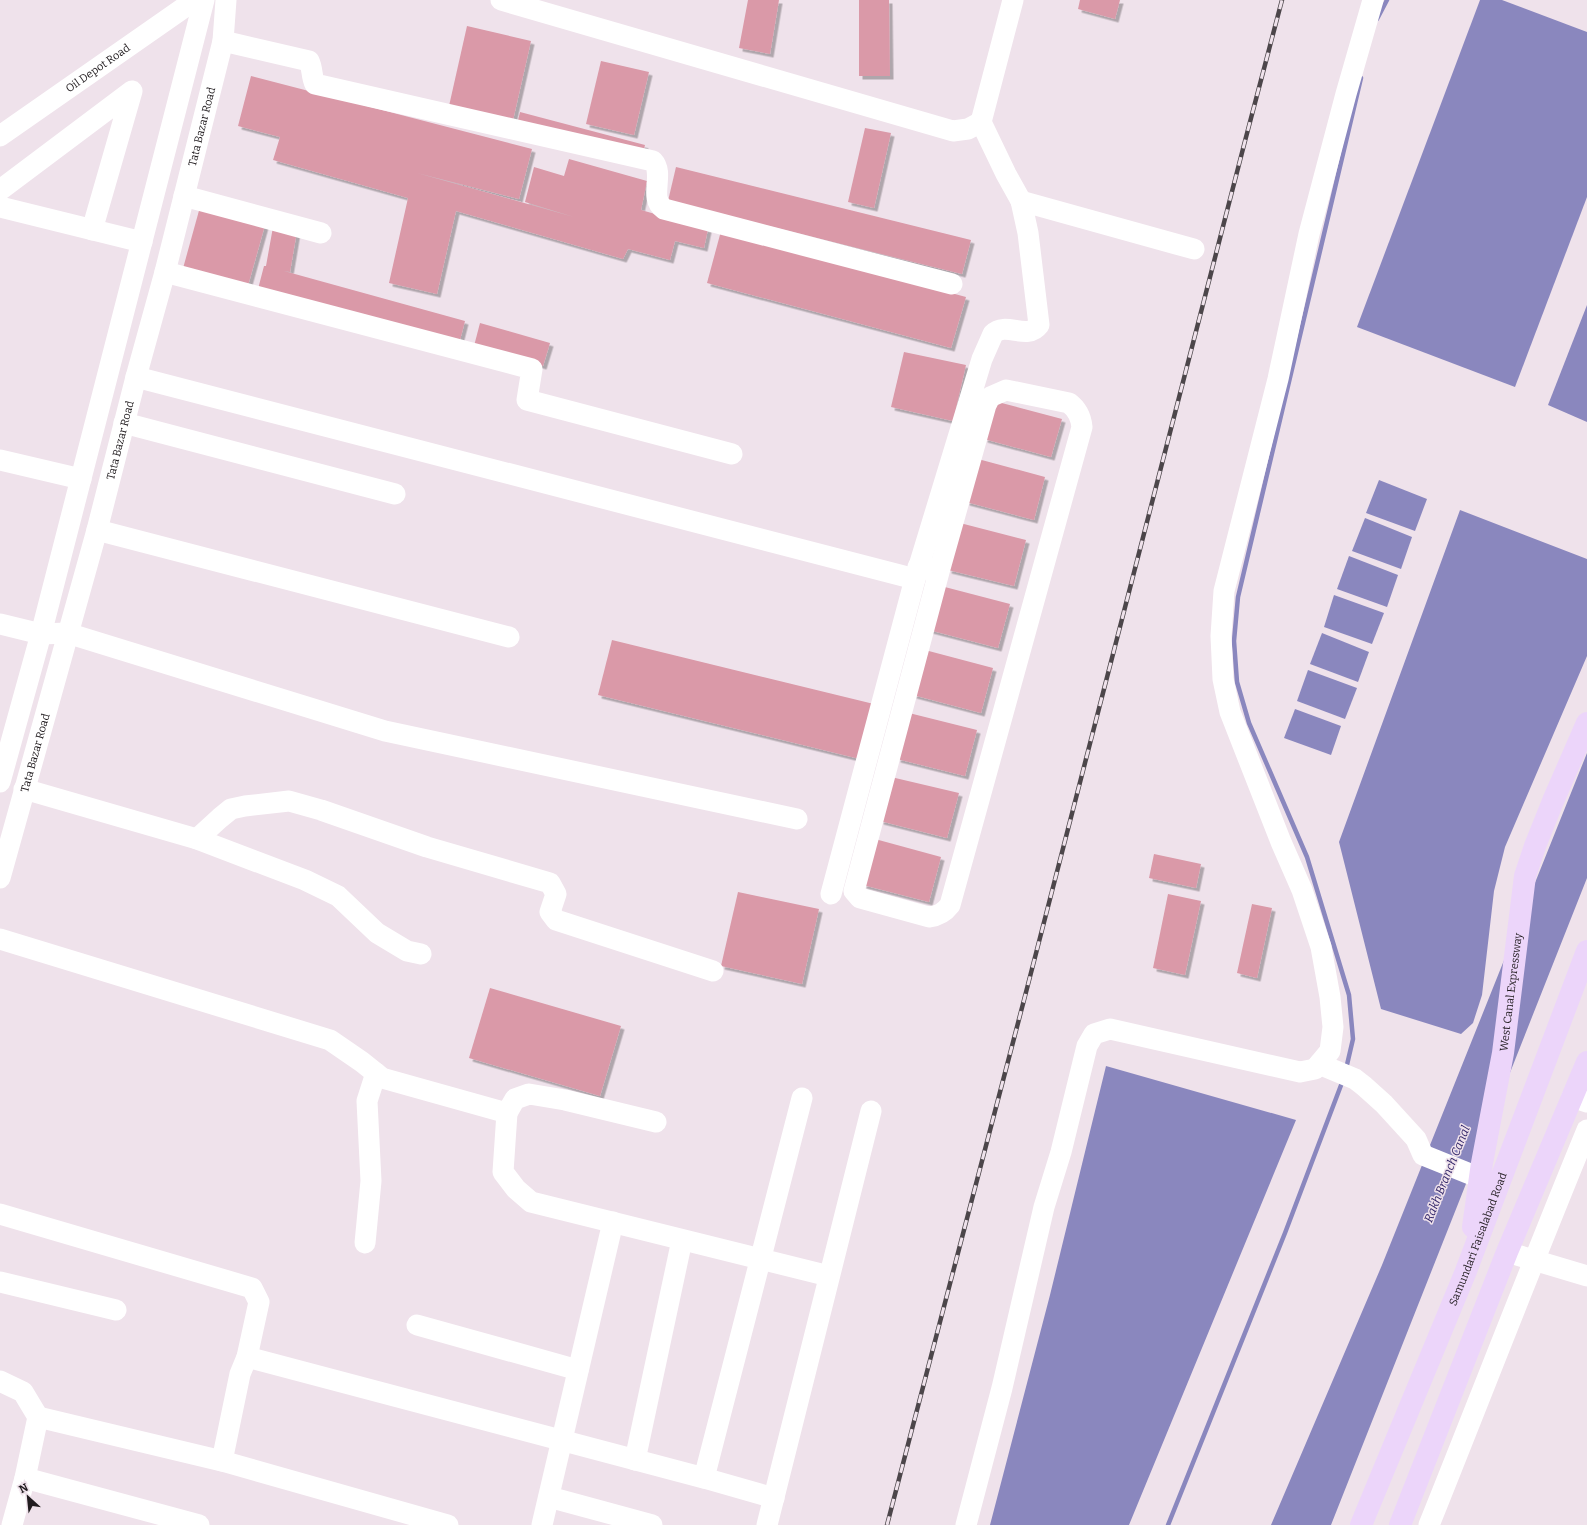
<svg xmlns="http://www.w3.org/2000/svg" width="1587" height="1525" font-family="Bitter,serif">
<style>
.water{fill:#8a87be}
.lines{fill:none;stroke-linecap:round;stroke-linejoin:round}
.stream{stroke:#8a87be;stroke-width:4.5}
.building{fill:#da99a8;filter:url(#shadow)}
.minor{stroke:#fff;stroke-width:21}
.major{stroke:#ecd5fa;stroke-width:22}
.rail-casing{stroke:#4c464a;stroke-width:4.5}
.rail{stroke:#efe2eb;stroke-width:3;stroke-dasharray:9;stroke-linecap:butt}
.labels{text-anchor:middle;stroke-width:3;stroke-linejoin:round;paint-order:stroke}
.street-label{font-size:11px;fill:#211c1f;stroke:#efe2eb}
.water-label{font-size:12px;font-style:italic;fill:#33276a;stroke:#efe2eb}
</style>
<defs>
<filter id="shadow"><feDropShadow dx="3.5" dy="3.5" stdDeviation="0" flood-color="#0004"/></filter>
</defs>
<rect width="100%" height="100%" fill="#efe2eb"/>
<!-- water -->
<g class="water">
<path d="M1480,0H1502L1587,32V197L1515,387L1357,327Z"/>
<path d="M1587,305V422L1548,405Z"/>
<path d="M1379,480L1427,499L1415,531L1366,513Z"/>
<path d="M1460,510L1587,559V656L1505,847L1494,891L1482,995L1473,1023L1461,1034L1381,1009L1339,842Z"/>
<path d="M1365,518L1412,537L1401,569L1352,551Z"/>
<path d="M1349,556L1398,575L1387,607L1337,589Z"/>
<path d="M1334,595L1384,613L1372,644L1324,627Z"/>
<path d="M1322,633L1369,652L1358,682L1310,664Z"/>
<path d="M1308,670L1357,688L1345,719L1297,701Z"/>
<path d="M1295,709L1341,726L1331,755L1284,738Z"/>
<path d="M1587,753V878L1331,1525H1271L1382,1265Z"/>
<path d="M1106,1066L1296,1120L1129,1525H990L1050,1295Z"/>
</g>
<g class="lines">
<!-- stream -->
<g class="stream">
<path d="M1377,19L1387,0"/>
<path d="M1346,1069L1353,1039L1349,995L1307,857L1249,723L1237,682L1234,641L1238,597L1361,78"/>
<path d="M1168,1525L1285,1233L1343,1080"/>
</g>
</g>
<!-- building -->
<g class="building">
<path d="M748,0H779L770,54L739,48Z"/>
<path d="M859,0H889L890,76H859Z"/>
<path d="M1080,0H1120L1115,19L1078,9Z"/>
<path d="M467,26L531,41L513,120L449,106Z"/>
<path d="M601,61L649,72L634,135L586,124Z"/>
<path d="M251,76L532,149L519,199L417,173L574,217L525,202L534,167L564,176L569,159L647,181L641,210L708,229L704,248L675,241L670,260L628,249L623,259L456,211L437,294L389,283L408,198L273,160L280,137L238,126Z"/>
<path d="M520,112L645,145L642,157L517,124Z"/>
<path d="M865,128L891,133L874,208L848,202Z"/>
<path d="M676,167L971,240L962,274L668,201Z"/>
<path d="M200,207L265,225L247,289L182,272Z"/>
<path d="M273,227L297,231L290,272L284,271L465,321L459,344L258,289L264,266H266Z"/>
<path d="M721,231L966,297L951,348L707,283Z"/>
<path d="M480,323L550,343L543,366L474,346Z"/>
<path d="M904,352L966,365L953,421L891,407Z"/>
<path d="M994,401L1062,419L1051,457L984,439Z"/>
<path d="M978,459L1045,477L1034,520L966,502Z"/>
<path d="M960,523L1026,540L1014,586L948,570Z"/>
<path d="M941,586L1010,604L998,648L929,630Z"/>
<path d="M612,640L882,706L868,761L598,695Z"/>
<path d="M925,650L993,668L981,713L913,695Z"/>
<path d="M909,713L977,730L965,776L897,759Z"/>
<path d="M891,777L959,793L947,838L880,821Z"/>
<path d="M875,839L941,857L929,902L863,885Z"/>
<path d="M1154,854L1201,864L1196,888L1149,878Z"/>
<path d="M738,892L819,909L802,984L721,966Z"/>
<path d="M1168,894L1201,901L1185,975L1153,968Z"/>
<path d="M1252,904L1272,908L1257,978L1237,973Z"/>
<path d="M490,988L621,1026L600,1096L469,1058Z"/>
</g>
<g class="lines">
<!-- minor -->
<g class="minor">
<path d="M501,0L953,131L968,129L981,122"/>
<path d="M223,41L309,61C313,69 311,76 315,84L653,161C665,174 648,198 664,209L952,284"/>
<path id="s1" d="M0,136L195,0"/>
<path d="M0,190L132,91L92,230"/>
<path d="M184,196L321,233"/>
<path d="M1021,201L1194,249"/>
<path d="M0,207L142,242"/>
<path d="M165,272L532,369L527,400L732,454"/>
<path d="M136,377L915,579"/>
<path d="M124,423L395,494"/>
<path d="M0,460L81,479"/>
<path d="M97,530L509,637"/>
<path d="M918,567L939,572L854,891L860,898L929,917C938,916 944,913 950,905L1082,427C1081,417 1077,409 1069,403L1006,390L990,397L986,405L939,572"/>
<path d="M0,624L41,634L67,633L385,731L797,819"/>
<path d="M0,782L41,634L204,0"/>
<path d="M24,789L197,839L220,818L231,809L245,806L289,801L321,810L427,847L550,883L556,894L550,912L556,920L713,971"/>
<path d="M197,839L305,880L338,896L377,933L407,951L421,954"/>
<path id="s2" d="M0,878L97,530L136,377L165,272L223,41L226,0"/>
<path d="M831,894L915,579L982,359L993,334C1006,321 1027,341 1039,325L1028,233L1021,201L1006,174L981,122L1013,0"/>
<path d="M0,939L330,1040L362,1062L382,1078L507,1113L515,1099L529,1094L565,1100L656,1122"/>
<path d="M1319,1064L1355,1079L1364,1086L1384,1104L1416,1139L1423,1155L1480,1178"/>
<path d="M1572,1097L1587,1102"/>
<path d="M507,1113L503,1172L516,1189L531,1202L829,1276"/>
<path d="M0,1214L252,1288L259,1302L247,1357L240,1374L222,1461"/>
<path d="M365,1243L371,1181L367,1101L376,1073"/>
<path d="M1507,1252L1587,1276"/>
<path d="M0,1282L116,1310"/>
<path d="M417,1325L578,1370"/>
<path d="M247,1357L704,1478L802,1098"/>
<path d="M0,1381L23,1392L38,1417L25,1478L12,1525"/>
<path d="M38,1417L222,1461L448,1525"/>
<path d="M635,1460L682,1240"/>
<path d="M25,1478L199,1525"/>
<path d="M704,1478L774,1498"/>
<path d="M549,1497L652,1525"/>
<path d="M542,1525L613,1222"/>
<path d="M767,1525L871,1111"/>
<path d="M966,1525L1002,1388L1044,1207L1061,1152L1087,1046L1094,1034L1110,1029L1300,1072L1315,1069L1330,1051L1333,1027L1330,997L1321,947L1302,890L1281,842L1230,712L1223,679L1221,636L1224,591L1278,379L1309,234L1346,94L1373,0"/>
<path d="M1429,1525C1482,1393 1533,1261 1587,1130"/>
</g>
<!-- major -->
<g class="major">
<path id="s3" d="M1473,1227L1482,1163L1503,1053L1525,876L1535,846L1553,801L1587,723"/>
<path id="s4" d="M1361,1525L1466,1271L1587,951"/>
<path d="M1400,1525L1507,1252L1587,1062"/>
</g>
<defs>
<path id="rail" d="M887,1525L1024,1000L1245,141L1282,0"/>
</defs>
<!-- rail casing -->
<use href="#rail" class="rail-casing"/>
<!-- rail -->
<use href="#rail" class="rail"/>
</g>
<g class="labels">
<!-- street labels -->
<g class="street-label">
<text dy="4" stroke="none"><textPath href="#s1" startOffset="119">Oil Depot Road</textPath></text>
<text dy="4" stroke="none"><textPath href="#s2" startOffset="778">Tata Bazar Road</textPath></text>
<text dy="4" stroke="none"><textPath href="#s2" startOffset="454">Tata Bazar Road</textPath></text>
<text dy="4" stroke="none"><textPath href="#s2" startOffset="130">Tata Bazar Road</textPath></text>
<text dy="4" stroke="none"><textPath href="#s3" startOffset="238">West Canal Expressway</textPath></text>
<text dy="4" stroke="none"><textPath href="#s4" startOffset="309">Samundari Faisalabad Road</textPath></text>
</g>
<!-- water labels -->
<g class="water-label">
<text transform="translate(1447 1174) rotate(-68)" y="4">Rakh Branch Canal</text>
</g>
</g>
<!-- north arrow -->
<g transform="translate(28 1497) rotate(333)" stroke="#efe2eb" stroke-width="3" paint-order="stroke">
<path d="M0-3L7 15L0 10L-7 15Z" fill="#211c1f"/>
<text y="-6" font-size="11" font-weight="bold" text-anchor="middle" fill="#211c1f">N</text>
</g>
</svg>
